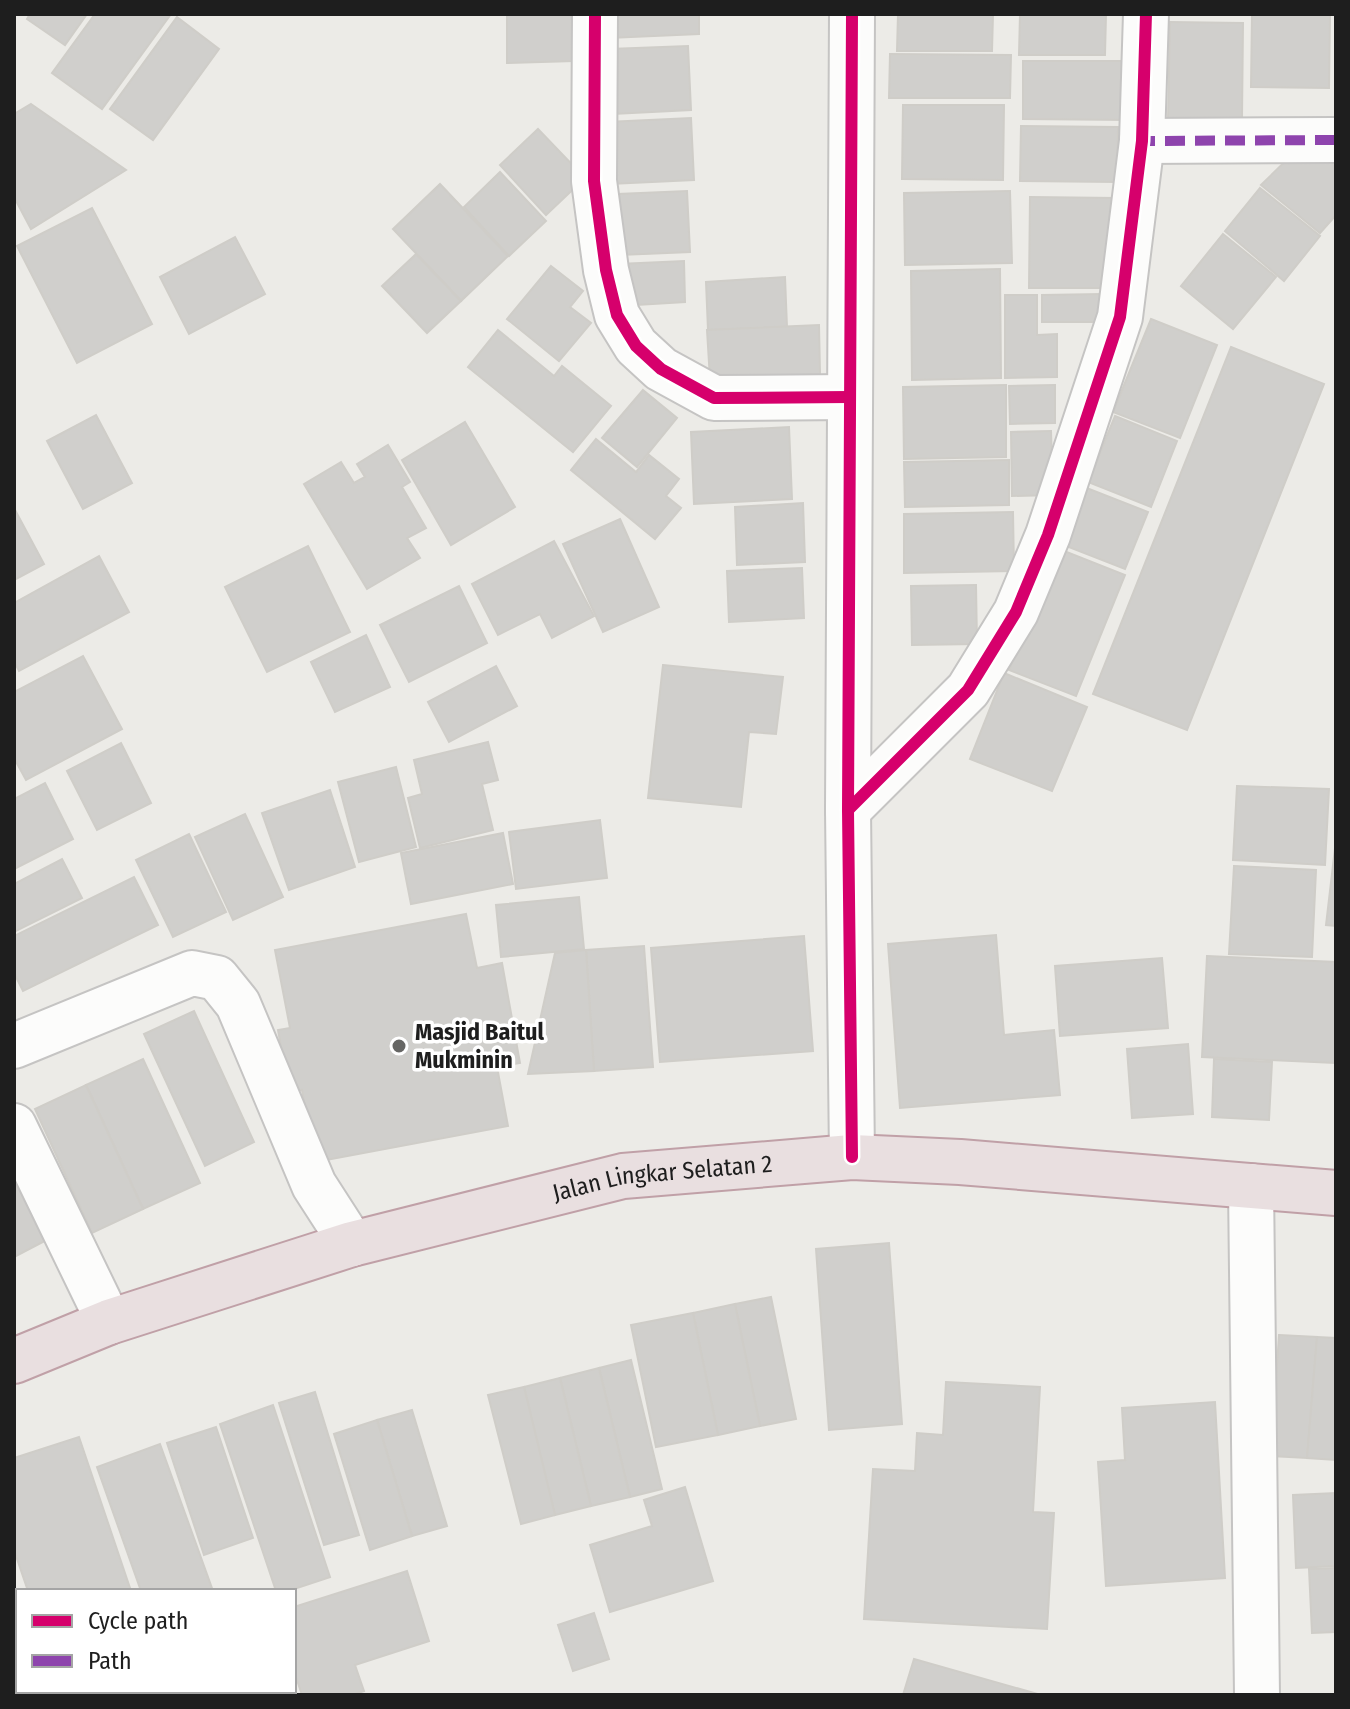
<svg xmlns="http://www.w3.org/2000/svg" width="1350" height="1709" font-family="'Fira Sans Condensed',sans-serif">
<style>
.building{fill:#d0cfcc;stroke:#cfcdc8;stroke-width:2}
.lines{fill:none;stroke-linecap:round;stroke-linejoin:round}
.minor-casing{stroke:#c5c4c3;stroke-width:48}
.highway-casing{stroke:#c0a0a7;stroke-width:48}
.minor{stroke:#fcfcfb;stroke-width:44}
.highway{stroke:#e9dfe0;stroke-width:44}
.quiet{stroke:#8e44ad;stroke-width:10;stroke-dasharray:20 10;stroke-linecap:butt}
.cycleway-casing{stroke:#fff;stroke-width:17}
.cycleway{stroke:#d6006c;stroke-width:12}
.poi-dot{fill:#666664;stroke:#fff;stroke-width:3}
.labels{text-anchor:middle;stroke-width:7;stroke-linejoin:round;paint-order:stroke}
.poi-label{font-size:24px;font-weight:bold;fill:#1e1e1e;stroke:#fff;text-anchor:start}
.street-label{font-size:24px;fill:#1e1e1e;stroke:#fff}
</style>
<rect width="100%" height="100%" fill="#ecebe7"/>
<!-- building -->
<g class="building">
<path d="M30,14H87L65,45L27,19Z"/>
<path d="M95,14H171L102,109L52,73Z"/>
<path d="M507,14H574V61L507,63Z"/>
<path d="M608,14H699V34L609,38Z"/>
<path d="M898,14H993L992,51H897Z"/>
<path d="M1020,14H1106L1105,55H1019Z"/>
<path d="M1252,14H1330L1329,88L1251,87Z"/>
<path d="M177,17L219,49L153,140L110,109Z"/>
<path d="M1170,22L1243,23L1242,119L1168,118Z"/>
<path d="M688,46L691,110L613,114L610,49Z"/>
<path d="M890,54L1011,55L1010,98H889Z"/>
<path d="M1023,61H1131L1129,120L1023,119Z"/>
<path d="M31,104L126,170L31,229L14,197V114Z"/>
<path d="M903,105H1004L1003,180L902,179Z"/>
<path d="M691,118L694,180L610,184L607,122Z"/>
<path d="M1021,126L1118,127L1117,182L1020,181Z"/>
<path d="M538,129L585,178L546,215L500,165Z"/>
<path d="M1301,146H1336V215L1320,233L1261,185Z"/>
<path d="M500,172L546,221L509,256L464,207Z"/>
<path d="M440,184L508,256L461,301L393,229Z"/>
<path d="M1260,188L1320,236L1284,281L1225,231Z"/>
<path d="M687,191L690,252L620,255L618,194Z"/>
<path d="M1010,191L1012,263L905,265L904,193Z"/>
<path d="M1030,197L1116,198L1114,288H1029Z"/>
<path d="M92,208L152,324L77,363L17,246Z"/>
<path d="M1223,234L1276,277L1233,329L1181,286Z"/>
<path d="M235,237L265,294L189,334L160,277Z"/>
<path d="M416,254L461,301L427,333L382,286Z"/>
<path d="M684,261L685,302L620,306L619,264Z"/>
<path d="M551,266L583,291L570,307L591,323L559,361L507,319Z"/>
<path d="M1000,269L1001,378L912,380L911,271Z"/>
<path d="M785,277L787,327L708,330L706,282Z"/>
<path d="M1102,294L1103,322H1042V295Z"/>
<path d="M1005,295H1037V335L1057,334V377L1005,378Z"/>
<path d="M1151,319L1217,345L1180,438L1113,412Z"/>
<path d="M819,325L820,374L710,379L707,330Z"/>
<path d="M498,330L554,376L562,366L611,406L573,452L468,367Z"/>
<path d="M1231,347L1324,384L1187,730L1093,694Z"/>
<path d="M1006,385V457L904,459L903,387Z"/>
<path d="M1055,385V423L1010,424L1009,386Z"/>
<path d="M643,390L677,418L637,467L602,438Z"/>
<path d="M96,415L132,483L83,509L47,441Z"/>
<path d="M1115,416L1177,441L1151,507L1088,482Z"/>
<path d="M465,422L515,507L451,545L402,460Z"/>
<path d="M789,427L792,499L694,504L691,432Z"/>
<path d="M1051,431L1053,495L1012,496L1011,432Z"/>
<path d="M596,439L636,472L649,455L679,479L666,496L681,508L655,539L571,470Z"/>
<path d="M388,445L410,482L402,487L426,528L407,538L420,558L367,589L304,484L341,462L354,483L365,477L357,464Z"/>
<path d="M1009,460V505L905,507L904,462Z"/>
<path d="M1084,487L1148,512L1125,569L1061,544Z"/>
<path d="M803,503L805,562L737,565L735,507Z"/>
<path d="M14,508L44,564L14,580Z"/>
<path d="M1013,512L1014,571L904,573V514Z"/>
<path d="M620,519L659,607L603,632L563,544Z"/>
<path d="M554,541L594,616L552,638L540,614L498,635L472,584Z"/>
<path d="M308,546L350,632L267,672L225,587Z"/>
<path d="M1059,549L1125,575L1076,696L1009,670Z"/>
<path d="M99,556L129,612L19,671L14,661V603Z"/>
<path d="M802,568L804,618L729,622L727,571Z"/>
<path d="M976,585L977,644L912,645L911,586Z"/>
<path d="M459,586L487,643L409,682L380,625Z"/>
<path d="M366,635L390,687L335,712L311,662Z"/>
<path d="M83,656L122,729L26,780L14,758V692Z"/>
<path d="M663,665L783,677L776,734L749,732L741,807L648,798Z"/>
<path d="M496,666L517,706L449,742L428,702Z"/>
<path d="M1004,673L1087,707L1052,791L970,759Z"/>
<path d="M488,742L498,780L482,784L493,830L420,848L408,798L422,794L414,760Z"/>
<path d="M121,743L151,803L97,830L67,771Z"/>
<path d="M396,767L416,847L359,862L338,782Z"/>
<path d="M45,783L73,839L14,869V799Z"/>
<path d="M1237,786L1329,789L1325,865L1233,860Z"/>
<path d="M330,790L355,867L289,890L262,813Z"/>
<path d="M245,814L283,897L233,920L195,837Z"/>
<path d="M600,820L607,878L516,889L509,832Z"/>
<path d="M503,833L513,884L411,904L401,853Z"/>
<path d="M189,834L226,912L173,937L136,860Z"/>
<path d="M1335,848H1336V926L1326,925Z"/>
<path d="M62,859L82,898L14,932V884Z"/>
<path d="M1234,866L1316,870L1312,957L1229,954Z"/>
<path d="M134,877L158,925L23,991L14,973V936Z"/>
<path d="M579,897L584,949L501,957L496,905Z"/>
<path d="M466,914L477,968L502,963L520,1063L497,1067L508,1126L315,1162L302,1090L289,1092L278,1030L290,1028L275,950Z"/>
<path d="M996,935L1004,1035L1054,1030L1060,1095L900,1108L888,944Z"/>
<path d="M804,936L813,1051L660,1062L651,948Z"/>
<path d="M644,946L653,1067L594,1071L586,950Z"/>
<path d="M586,950L594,1071L528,1074L555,953Z"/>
<path d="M1207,956L1336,962L1335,1063L1202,1057Z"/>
<path d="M1162,958L1168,1028L1060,1036L1055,966Z"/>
<path d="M194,1011L254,1142L205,1166L144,1034Z"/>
<path d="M1188,1044L1193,1114L1132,1118L1127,1049Z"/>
<path d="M143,1059L200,1183L143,1209L86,1085Z"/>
<path d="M1214,1059L1272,1062L1269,1120L1212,1117Z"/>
<path d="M86,1085L143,1209L92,1233L35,1109Z"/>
<path d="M14,1146L58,1234L14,1257Z"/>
<path d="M889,1243L902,1424L829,1430L816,1249Z"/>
<path d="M771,1297L796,1419L760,1426L735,1304Z"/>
<path d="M735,1304L760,1426L718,1435L693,1313Z"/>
<path d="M693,1313L718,1435L656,1447L631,1325Z"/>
<path d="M1279,1335L1317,1337L1307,1458L1271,1456Z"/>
<path d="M1317,1337L1336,1338V1460L1307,1458Z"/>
<path d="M631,1360L662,1489L630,1497L599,1368Z"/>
<path d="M599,1368L630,1497L591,1506L560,1378Z"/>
<path d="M560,1378L591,1506L555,1515L524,1387Z"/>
<path d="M946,1382L1040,1387L1033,1512L1054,1513L1047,1629L864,1619L873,1469L915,1471L917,1433L943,1435Z"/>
<path d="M524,1387L555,1515L521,1524L488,1395Z"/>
<path d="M315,1392L359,1535L324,1545L279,1403Z"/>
<path d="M1215,1402L1225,1578L1106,1586L1098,1462L1125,1460L1122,1408Z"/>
<path d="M273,1405L330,1577L288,1591H276L220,1424Z"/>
<path d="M412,1410L447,1526L412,1536L377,1420Z"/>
<path d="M377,1420L412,1536L370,1550L334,1434Z"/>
<path d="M216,1427L253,1538L204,1555L167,1443Z"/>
<path d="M79,1437L131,1591H28L14,1550V1458Z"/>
<path d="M160,1444L213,1591H141L97,1467Z"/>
<path d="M685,1487L713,1581L610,1612L590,1545L652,1526L644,1500Z"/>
<path d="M1336,1493V1566L1296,1568L1293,1495Z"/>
<path d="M1336,1568V1632L1312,1633L1309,1569Z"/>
<path d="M407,1571L429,1641L355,1665L364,1691L352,1695H302L294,1671V1607Z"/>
<path d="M14,1595L18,1605V1650L14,1652Z"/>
<path d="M594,1613L609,1659L573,1671L558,1625Z"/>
<path d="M914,1659L1041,1695H903Z"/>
<path d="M18,1666V1691H118L120,1695H14V1667Z"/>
<path d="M184,1691H265L266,1695H173Z"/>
</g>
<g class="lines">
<defs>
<g id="minor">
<path d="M595,14L594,181L606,270L617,315L636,346L661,369L714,398L849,397"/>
<path d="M852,14L848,810L852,1157"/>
<path d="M1142,141L1336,140"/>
<path d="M848,810L968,690L1016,612L1048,535L1120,317L1142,141L1146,14"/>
<path d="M14,1046L192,973L217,978L238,1004L314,1185L352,1244"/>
<path d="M14,1126L109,1322"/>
<path d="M1251,1186L1257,1695"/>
</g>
<g id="highway">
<path id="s1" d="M14,1361L109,1322L352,1244L623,1176L852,1157L960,1162L1336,1193"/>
</g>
</defs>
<!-- minor casing -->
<use href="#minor" class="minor-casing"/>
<!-- highway casing -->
<use href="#highway" class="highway-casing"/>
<!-- minor -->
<use href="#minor" class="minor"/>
<!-- highway -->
<use href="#highway" class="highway"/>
<!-- quiet -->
<path class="quiet" d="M1142,148V141L1336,140"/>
<defs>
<g id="cycleway">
<path d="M595,14L594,181L606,270L617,315L636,346L661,369L714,398L849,397"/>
<path d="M852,14L848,810L852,1157"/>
<path d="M848,810L968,690L1016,612L1048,535L1120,317L1142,141L1146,14"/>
</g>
</defs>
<!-- cycleway casing -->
<use href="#cycleway" class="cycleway-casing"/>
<!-- cycleway -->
<use href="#cycleway" class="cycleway"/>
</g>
<!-- markers -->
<circle class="poi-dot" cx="399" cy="1046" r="8"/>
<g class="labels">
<!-- poi labels -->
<g class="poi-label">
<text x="415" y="1040">Masjid Baitul<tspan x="415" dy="28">Mukminin</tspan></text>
</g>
<!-- street labels -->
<g class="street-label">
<text dy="8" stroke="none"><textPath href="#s1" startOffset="676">Jalan Lingkar Selatan 2</textPath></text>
</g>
</g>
<!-- border -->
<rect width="1350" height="1709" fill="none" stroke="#1e1e1e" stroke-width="32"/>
<!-- legend -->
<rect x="16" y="1589" width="280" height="104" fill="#ffffff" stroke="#a5a5a5" stroke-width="2"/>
<rect x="32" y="1615" width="40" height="12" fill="#d6006c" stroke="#a5a5a5" stroke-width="2"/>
<text x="88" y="1629" font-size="24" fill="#1e1e1e">Cycle path</text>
<rect x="32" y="1655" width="40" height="12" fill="#8e44ad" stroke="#a5a5a5" stroke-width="2"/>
<text x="88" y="1669" font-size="24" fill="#1e1e1e">Path</text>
</svg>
